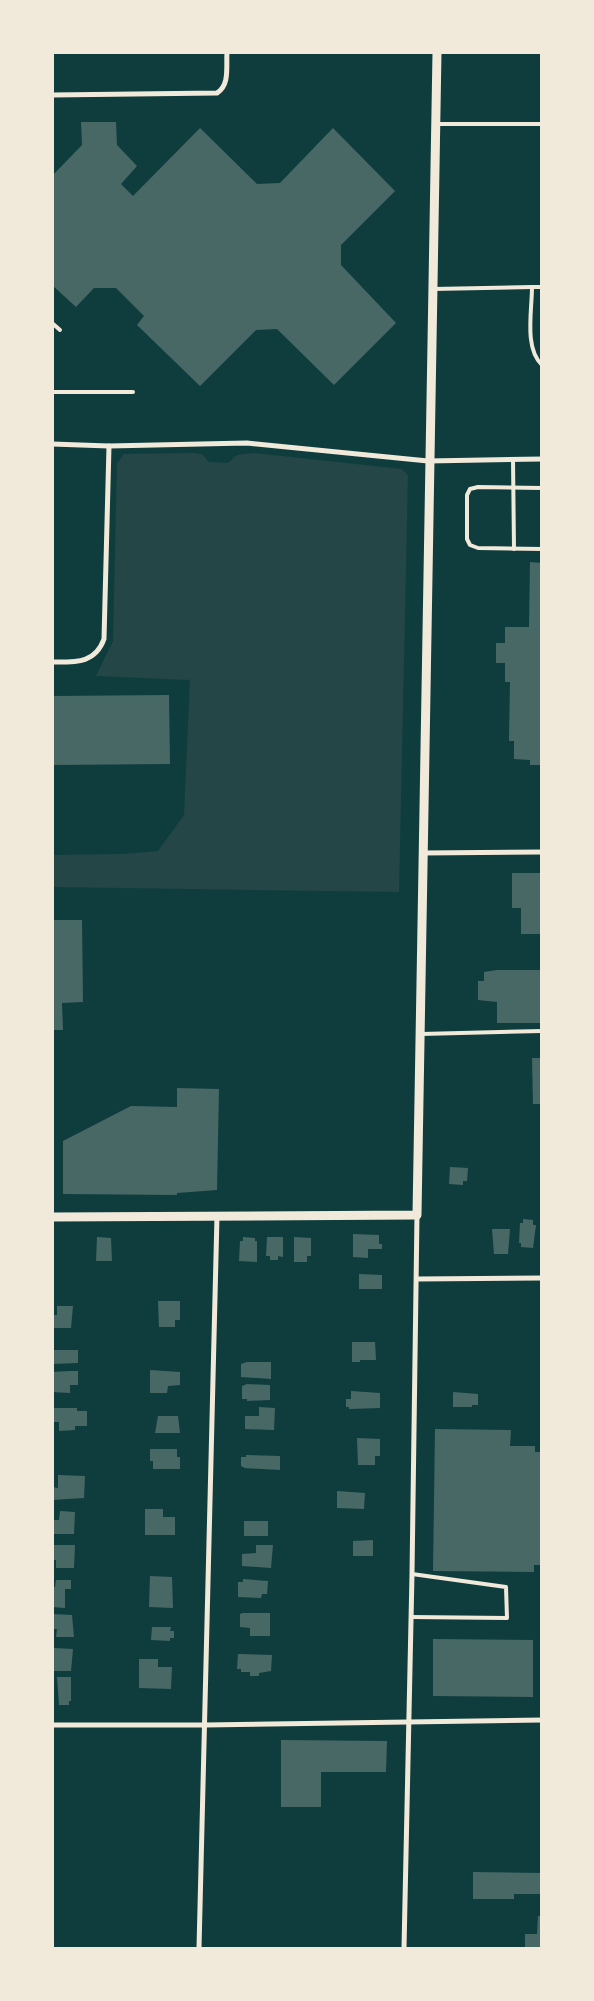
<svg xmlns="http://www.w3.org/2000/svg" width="594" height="2001" font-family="Inter,sans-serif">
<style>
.green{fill:#244646}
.building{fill:#486865}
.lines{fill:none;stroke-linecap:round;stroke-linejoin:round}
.service{stroke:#f1e9da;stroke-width:4}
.minor{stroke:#f1e9da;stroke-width:5}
.tertiary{stroke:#f1e9da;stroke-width:9}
</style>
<rect width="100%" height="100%" fill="#0f3d3e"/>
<!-- green -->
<path class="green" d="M193,453L202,454L209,462L228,463L237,455L254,453L402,469L408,475L399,892L53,887V855L123,854L158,851L184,815L190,680L96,676L113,641L117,463L124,454Z"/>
<!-- building -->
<g class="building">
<path d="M81,122H116L117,145L137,166L121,184L133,196L200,128L257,184L280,183L333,128L395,191L341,245V265L396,323L334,385L277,329L256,330L200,386L137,325L144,316L116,288H94L76,307L52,285V176L82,145Z"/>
<path d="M530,562L542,563V765H530V760L514,759V741H509L510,682H505V663H496V643H505V627H529Z"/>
<path d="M169,695L170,764L52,765V696Z"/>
<path d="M512,873H542V934H521V908H512Z"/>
<path d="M52,920H82L83,1002L62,1003L63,1030H52Z"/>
<path d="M497,970H542V1023H497V1002L478,1000V981H484V972Z"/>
<path d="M532,1058H542V1104H533Z"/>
<path d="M177,1088L219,1089L217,1190L177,1193V1195L63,1194V1141L131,1106L177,1107Z"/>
<path d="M450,1167L468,1168L467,1181H463V1185L449,1184Z"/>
<path d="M523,1219L533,1220V1225H536L533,1248L521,1247V1243H519L520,1223H523Z"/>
<path d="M492,1229H510L508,1254H494Z"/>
<path d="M353,1234L379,1235V1244H382V1249H368V1258L353,1257Z"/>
<path d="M97,1237L111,1238L112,1261H96Z"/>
<path d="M243,1237L255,1238V1241H257V1262L239,1261L240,1241H243Z"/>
<path d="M267,1237H283V1257L278,1256V1260H270V1256H266Z"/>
<path d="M294,1237L311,1238V1256H307V1262H294Z"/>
<path d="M359,1274L382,1275V1289H359Z"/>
<path d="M158,1301H180V1320H175V1327H159Z"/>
<path d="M57,1306H73L71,1328H52V1315H57Z"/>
<path d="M352,1342H375L376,1360H360V1362H352Z"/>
<path d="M52,1350H78V1363L52,1364Z"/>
<path d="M247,1362H271V1379L241,1377V1364Z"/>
<path d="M150,1370L180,1372V1385L168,1386L167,1393H150Z"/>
<path d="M70,1371H78V1385H70V1393L52,1392V1372Z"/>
<path d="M247,1384L270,1385V1400L247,1401V1399H242V1386Z"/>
<path d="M351,1391L380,1393V1408L349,1409V1407H346V1399H351Z"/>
<path d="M453,1392L478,1394V1405H472V1407H453Z"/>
<path d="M259,1407L275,1408L274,1430L245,1429V1416H259Z"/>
<path d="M52,1408H77V1411H87V1426H75V1430L59,1431V1422H52Z"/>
<path d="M158,1416H178L180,1433H155Z"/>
<path d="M435,1429L511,1430L510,1446H535V1452H542V1565H534V1572L433,1571Z"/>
<path d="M357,1438L380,1439V1456H375V1465H358Z"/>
<path d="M150,1449H177V1457H180V1469H153V1461H150Z"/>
<path d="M246,1455L280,1456V1470L245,1468L241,1466V1457H246Z"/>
<path d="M58,1475L85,1476L84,1498L52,1500V1487L58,1488Z"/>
<path d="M337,1491L365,1493L364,1509L337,1508Z"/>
<path d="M145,1509H163V1517H175V1535H145Z"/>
<path d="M60,1511L75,1512L74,1534H52V1520H59Z"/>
<rect x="244" y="1521" width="24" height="15"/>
<path d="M373,1540V1556H353V1541Z"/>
<path d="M52,1545H75L74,1568H56V1560H52Z"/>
<path d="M256,1545H273L271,1568L242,1566V1554L256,1553Z"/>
<path d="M150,1576L172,1577L173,1608L149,1607Z"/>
<path d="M243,1579L268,1581L267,1594H262L261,1598L238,1597V1582H243Z"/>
<path d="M56,1580H71V1589H65V1608L52,1607V1587H55Z"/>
<path d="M243,1613H270V1636H250V1628L240,1627V1614Z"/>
<path d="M52,1614L72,1615L74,1637H56L57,1629H52Z"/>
<path d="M152,1627H171L170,1631H174V1638H170V1641L151,1640Z"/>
<path d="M433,1639L533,1640V1697L433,1696Z"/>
<path d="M54,1648L73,1649L71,1671H52Z"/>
<path d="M238,1654L272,1655L271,1671L259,1673V1676H250V1672H241V1669H237Z"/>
<path d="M139,1659H158V1667H172L171,1689L139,1688Z"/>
<path d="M57,1677H71V1701H69V1705H59Z"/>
<path d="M281,1740L387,1741L386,1772H321V1807H281Z"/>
<path d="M473,1872L542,1873V1894H514V1899H473Z"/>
<path d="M538,1916H542V1948H525V1934H537Z"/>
</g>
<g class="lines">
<!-- service -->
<g class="service">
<path d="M436,124H542"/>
<path d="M542,287H532C532,311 524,348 542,365"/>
<path d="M433,289L532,287"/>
<path d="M52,323L60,330"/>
<path d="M52,392H133"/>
<path d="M513,459L514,549"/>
<path d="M542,488L478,487L470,489L467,495V539L470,545L478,548L542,549"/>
<path d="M421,1034L542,1031"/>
<path d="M411,1617L507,1618L506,1587L412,1574"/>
</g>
<!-- minor -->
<g class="minor">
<path d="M52,95L217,93C230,85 226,67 227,52"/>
<path d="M52,444L109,446L247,443L428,461L542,459"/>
<path d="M52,662C75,662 95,664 104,639L109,446"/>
<path d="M423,853L542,852"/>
<path d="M417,1279L542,1278"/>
<path d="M52,1725H205L542,1720"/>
<path d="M199,1948L217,1216"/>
<path d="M404,1948L412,1574L417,1215"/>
</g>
<!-- tertiary -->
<path class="tertiary" d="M52,1217L417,1215L437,52"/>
</g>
<!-- border -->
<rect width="594" height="2001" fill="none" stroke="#f1e9da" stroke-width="108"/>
</svg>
